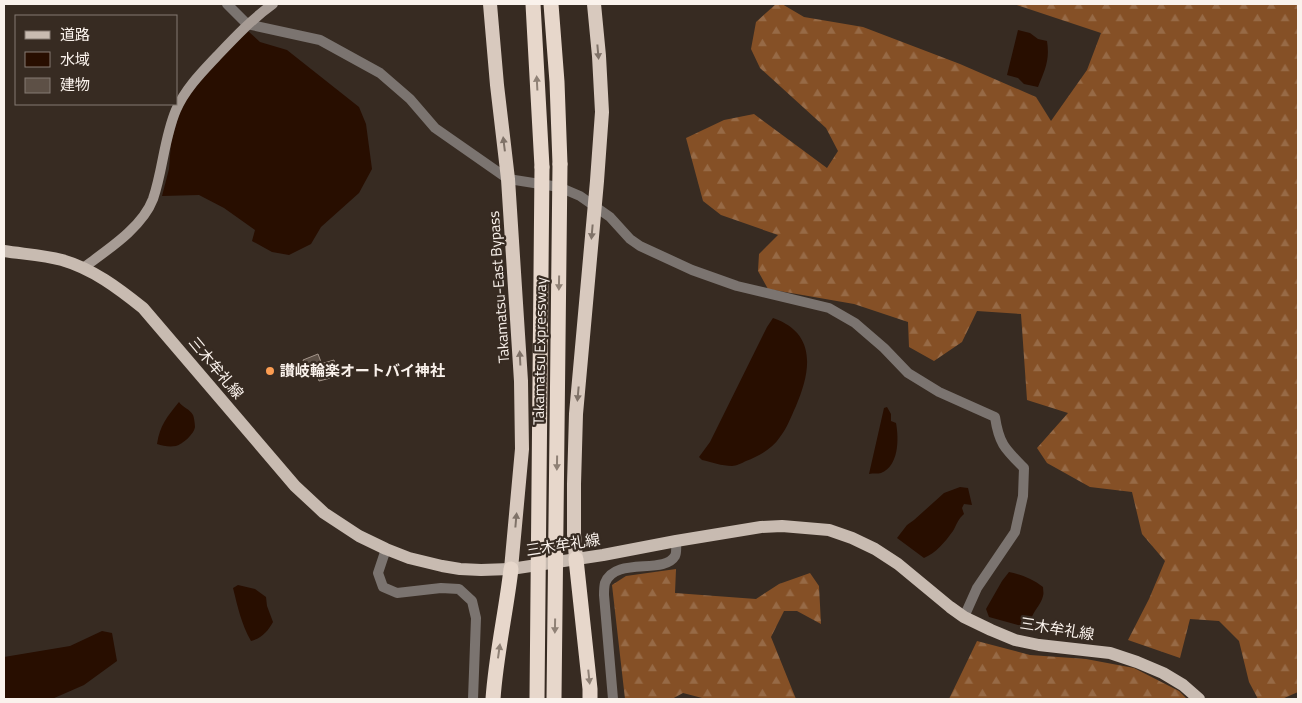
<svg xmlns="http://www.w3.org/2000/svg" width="1302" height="703" font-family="'Titillium Web','Noto Sans JP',sans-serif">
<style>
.forest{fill:url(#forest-firs)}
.water{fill:#280e00}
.building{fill:#5d5046;stroke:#a5968b}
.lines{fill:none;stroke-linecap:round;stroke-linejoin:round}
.minor{stroke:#7b7470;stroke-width:10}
.tertiary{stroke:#7b7470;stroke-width:10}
.secondary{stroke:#a79c95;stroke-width:10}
.primary{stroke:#c8bbb1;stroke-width:12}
.trunk{stroke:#d8c9be;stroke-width:14}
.motorway{stroke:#e7d7cb;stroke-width:15}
.motorway-bridge{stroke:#e7d7cb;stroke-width:15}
.oneway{fill:#7f7268}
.oneway2{fill:#8f8176}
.poi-dot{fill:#fc9d52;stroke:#372b22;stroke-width:2}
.labels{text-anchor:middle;stroke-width:4.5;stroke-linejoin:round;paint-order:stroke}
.street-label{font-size:15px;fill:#faf2ec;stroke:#372b22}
.poi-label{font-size:15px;font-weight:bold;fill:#faf2ec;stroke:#372b22;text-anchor:start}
</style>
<defs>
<pattern id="forest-firs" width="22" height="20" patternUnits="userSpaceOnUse" patternTransform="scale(1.25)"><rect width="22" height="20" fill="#855026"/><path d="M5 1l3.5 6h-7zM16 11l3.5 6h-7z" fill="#976a46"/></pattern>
</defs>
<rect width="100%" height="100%" fill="#372b22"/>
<!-- forest -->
<g class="forest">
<path d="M776,4H782L804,17L863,27L960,64L1036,97L1051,121L1087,70L1101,33L1014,4H1298V692L1282,699H1258L1249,682L1239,641L1219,621L1190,619L1180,658L1128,640L1149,599L1165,561L1142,534L1132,492L1090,487L1047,463L1037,448L1068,413L1027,400L1021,314L977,311L962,342L934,361L909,347L908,322L854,304L768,289L758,271L759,254L778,235L721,215L703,201L686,138L724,120L754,114L827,168L838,151L826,128L760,68L751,49L756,22Z"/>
<path d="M676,569L675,593L756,599L779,584L810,573L819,586L821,624L797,611H784L771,637L796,699H706L683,693L672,699H625L612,585L626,576Z"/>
<path d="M977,641L1030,655L1086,659L1134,668L1179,691L1187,699H949Z"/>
</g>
<!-- water -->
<g class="water">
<path d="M1018,30L1030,33L1038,39L1047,41C1050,60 1045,70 1038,87L1024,84L1018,78L1007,75Z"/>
<path d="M248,31L260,42L287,50L359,107L366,124L372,169L359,193L321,227L311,244L289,255L272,252L252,241L255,230L224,208L199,195L162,196L169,169L171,143L179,114L195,84Z"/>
<path d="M773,318C817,333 811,371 796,406C791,417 787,428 780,437C772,449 759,456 746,461C742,463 736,466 732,466C722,466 711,462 702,460L699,457L710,442L767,327Z"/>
<path d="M179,402C182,407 190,409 193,415C194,417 195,424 195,427C194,434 183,444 176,446C169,447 163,446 157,444C160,425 167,417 179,402Z"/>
<path d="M887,407L891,414V421L896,423C899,439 899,466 881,473C878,474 873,473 869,474L884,408Z"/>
<path d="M960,487L968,488L972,505L964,504L962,508L964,514C958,519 957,524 953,531C945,542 936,553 924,558L897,538L907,525L914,520L944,493Z"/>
<path d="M1009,572C1022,575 1033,579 1043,587C1043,590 1044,593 1043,596C1041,605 1033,611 1031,620L1036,629L1018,625L989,617L986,609L1002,581Z"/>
<path d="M238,585L255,589L266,597L267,606L273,622C268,631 262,638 251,641C241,623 238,608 233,588Z"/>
<path d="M102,631L112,633L117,661L84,685L52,699H4V657L70,646Z"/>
</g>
<!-- building -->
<g class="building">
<path d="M318,354L321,362L306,368L303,360Z"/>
<path d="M334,360L338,376L319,381L314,366Z"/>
</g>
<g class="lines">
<!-- minor -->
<g class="minor">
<path d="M227,4L247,24L320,40L380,73L410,99L435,128L508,179L559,187L580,196L610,217L630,239L640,246L692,270L737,286L829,308L855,323L884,348L908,373L939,392L995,417C999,444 1005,449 1024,468L1023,496L1015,532L977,588L964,617"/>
<path d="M613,699L604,595C604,592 604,587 605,583C615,556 664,575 675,556C677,552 676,546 676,541"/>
</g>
<!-- tertiary -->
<path class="tertiary" d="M386,549L378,573L383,587L397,593L441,588L459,589L472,601L476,618L473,699"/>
<!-- secondary -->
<path class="secondary" d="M83,268C107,250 142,228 153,199C163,170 164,138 176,110C185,89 202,72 217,56C235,37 252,19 273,4"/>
<!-- primary -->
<path class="primary" d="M4,251C23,254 43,255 62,260C93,269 118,288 143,308L295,486L324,513L359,536L386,549L409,558L442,566L460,569L481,570L511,569L603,555L676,541L761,527L782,526L829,530L852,538L875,549L898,564L950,607L964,617L991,630L1015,640L1039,645L1110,653L1137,662L1163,673L1183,685L1199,699"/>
<!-- trunk -->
<g class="trunk">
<path d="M490,4L497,85L508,179L521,381L522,449L511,569"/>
<path d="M576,559L574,534V484L576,414L597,181L602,112L599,56L594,4"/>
</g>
<!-- motorway -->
<g class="motorway">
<path d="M533,4L542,167"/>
<path d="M551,4L557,82L560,164"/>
<path d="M576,559L590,689V699"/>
<path d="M493,699C496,655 506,612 511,569"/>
</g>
<!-- motorway-bridge -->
<g class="motorway-bridge">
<path d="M537,699L542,167"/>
<path d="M554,699L560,164"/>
</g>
</g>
<!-- one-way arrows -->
<defs><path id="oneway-solid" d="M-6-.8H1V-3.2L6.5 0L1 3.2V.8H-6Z" transform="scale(1.25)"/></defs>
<g class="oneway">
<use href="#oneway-solid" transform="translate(598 52) rotate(85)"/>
<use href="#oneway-solid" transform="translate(504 144) rotate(-97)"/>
<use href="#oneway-solid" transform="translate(592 232) rotate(95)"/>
<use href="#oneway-solid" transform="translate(520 358) rotate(-93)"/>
<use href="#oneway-solid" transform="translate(578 394) rotate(95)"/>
<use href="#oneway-solid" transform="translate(516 520) rotate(-85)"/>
</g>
<g class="oneway2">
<use href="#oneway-solid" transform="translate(537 83) rotate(-93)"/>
<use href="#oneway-solid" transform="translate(559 283) rotate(91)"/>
<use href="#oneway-solid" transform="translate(557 463) rotate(91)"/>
<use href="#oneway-solid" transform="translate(555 626) rotate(91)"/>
<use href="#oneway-solid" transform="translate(499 651) rotate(-82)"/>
<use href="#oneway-solid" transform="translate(589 677) rotate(84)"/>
</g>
<!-- markers -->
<circle class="poi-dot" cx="270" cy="371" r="5"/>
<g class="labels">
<!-- street labels -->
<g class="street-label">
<text transform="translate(499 287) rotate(-94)" y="5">Takamatsu-East Bypass</text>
<text transform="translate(540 351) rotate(-89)" y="5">Takamatsu Expressway</text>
<text transform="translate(216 368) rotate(50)" y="5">三木牟礼線</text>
<text transform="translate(563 545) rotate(-9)" y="5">三木牟礼線</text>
<text transform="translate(1057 629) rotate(9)" y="5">三木牟礼線</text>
</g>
<!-- poi labels -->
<g class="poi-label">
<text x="280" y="376">讃岐輪楽オートバイ神社</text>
</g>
</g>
<!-- border -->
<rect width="1302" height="703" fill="none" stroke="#faf2ec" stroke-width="10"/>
<!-- legend -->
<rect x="15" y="15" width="162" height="90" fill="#372b22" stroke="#857b73"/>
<rect x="25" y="31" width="25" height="8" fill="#c8bbb1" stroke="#857b73"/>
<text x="60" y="40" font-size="15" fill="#faf2ec">道路</text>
<rect x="25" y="52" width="25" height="15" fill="#280e00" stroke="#857b73"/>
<text x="60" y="65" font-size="15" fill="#faf2ec">水域</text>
<rect x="25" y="78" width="25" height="15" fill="#5d5046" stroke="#857b73"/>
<text x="60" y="90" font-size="15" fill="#faf2ec">建物</text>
</svg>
